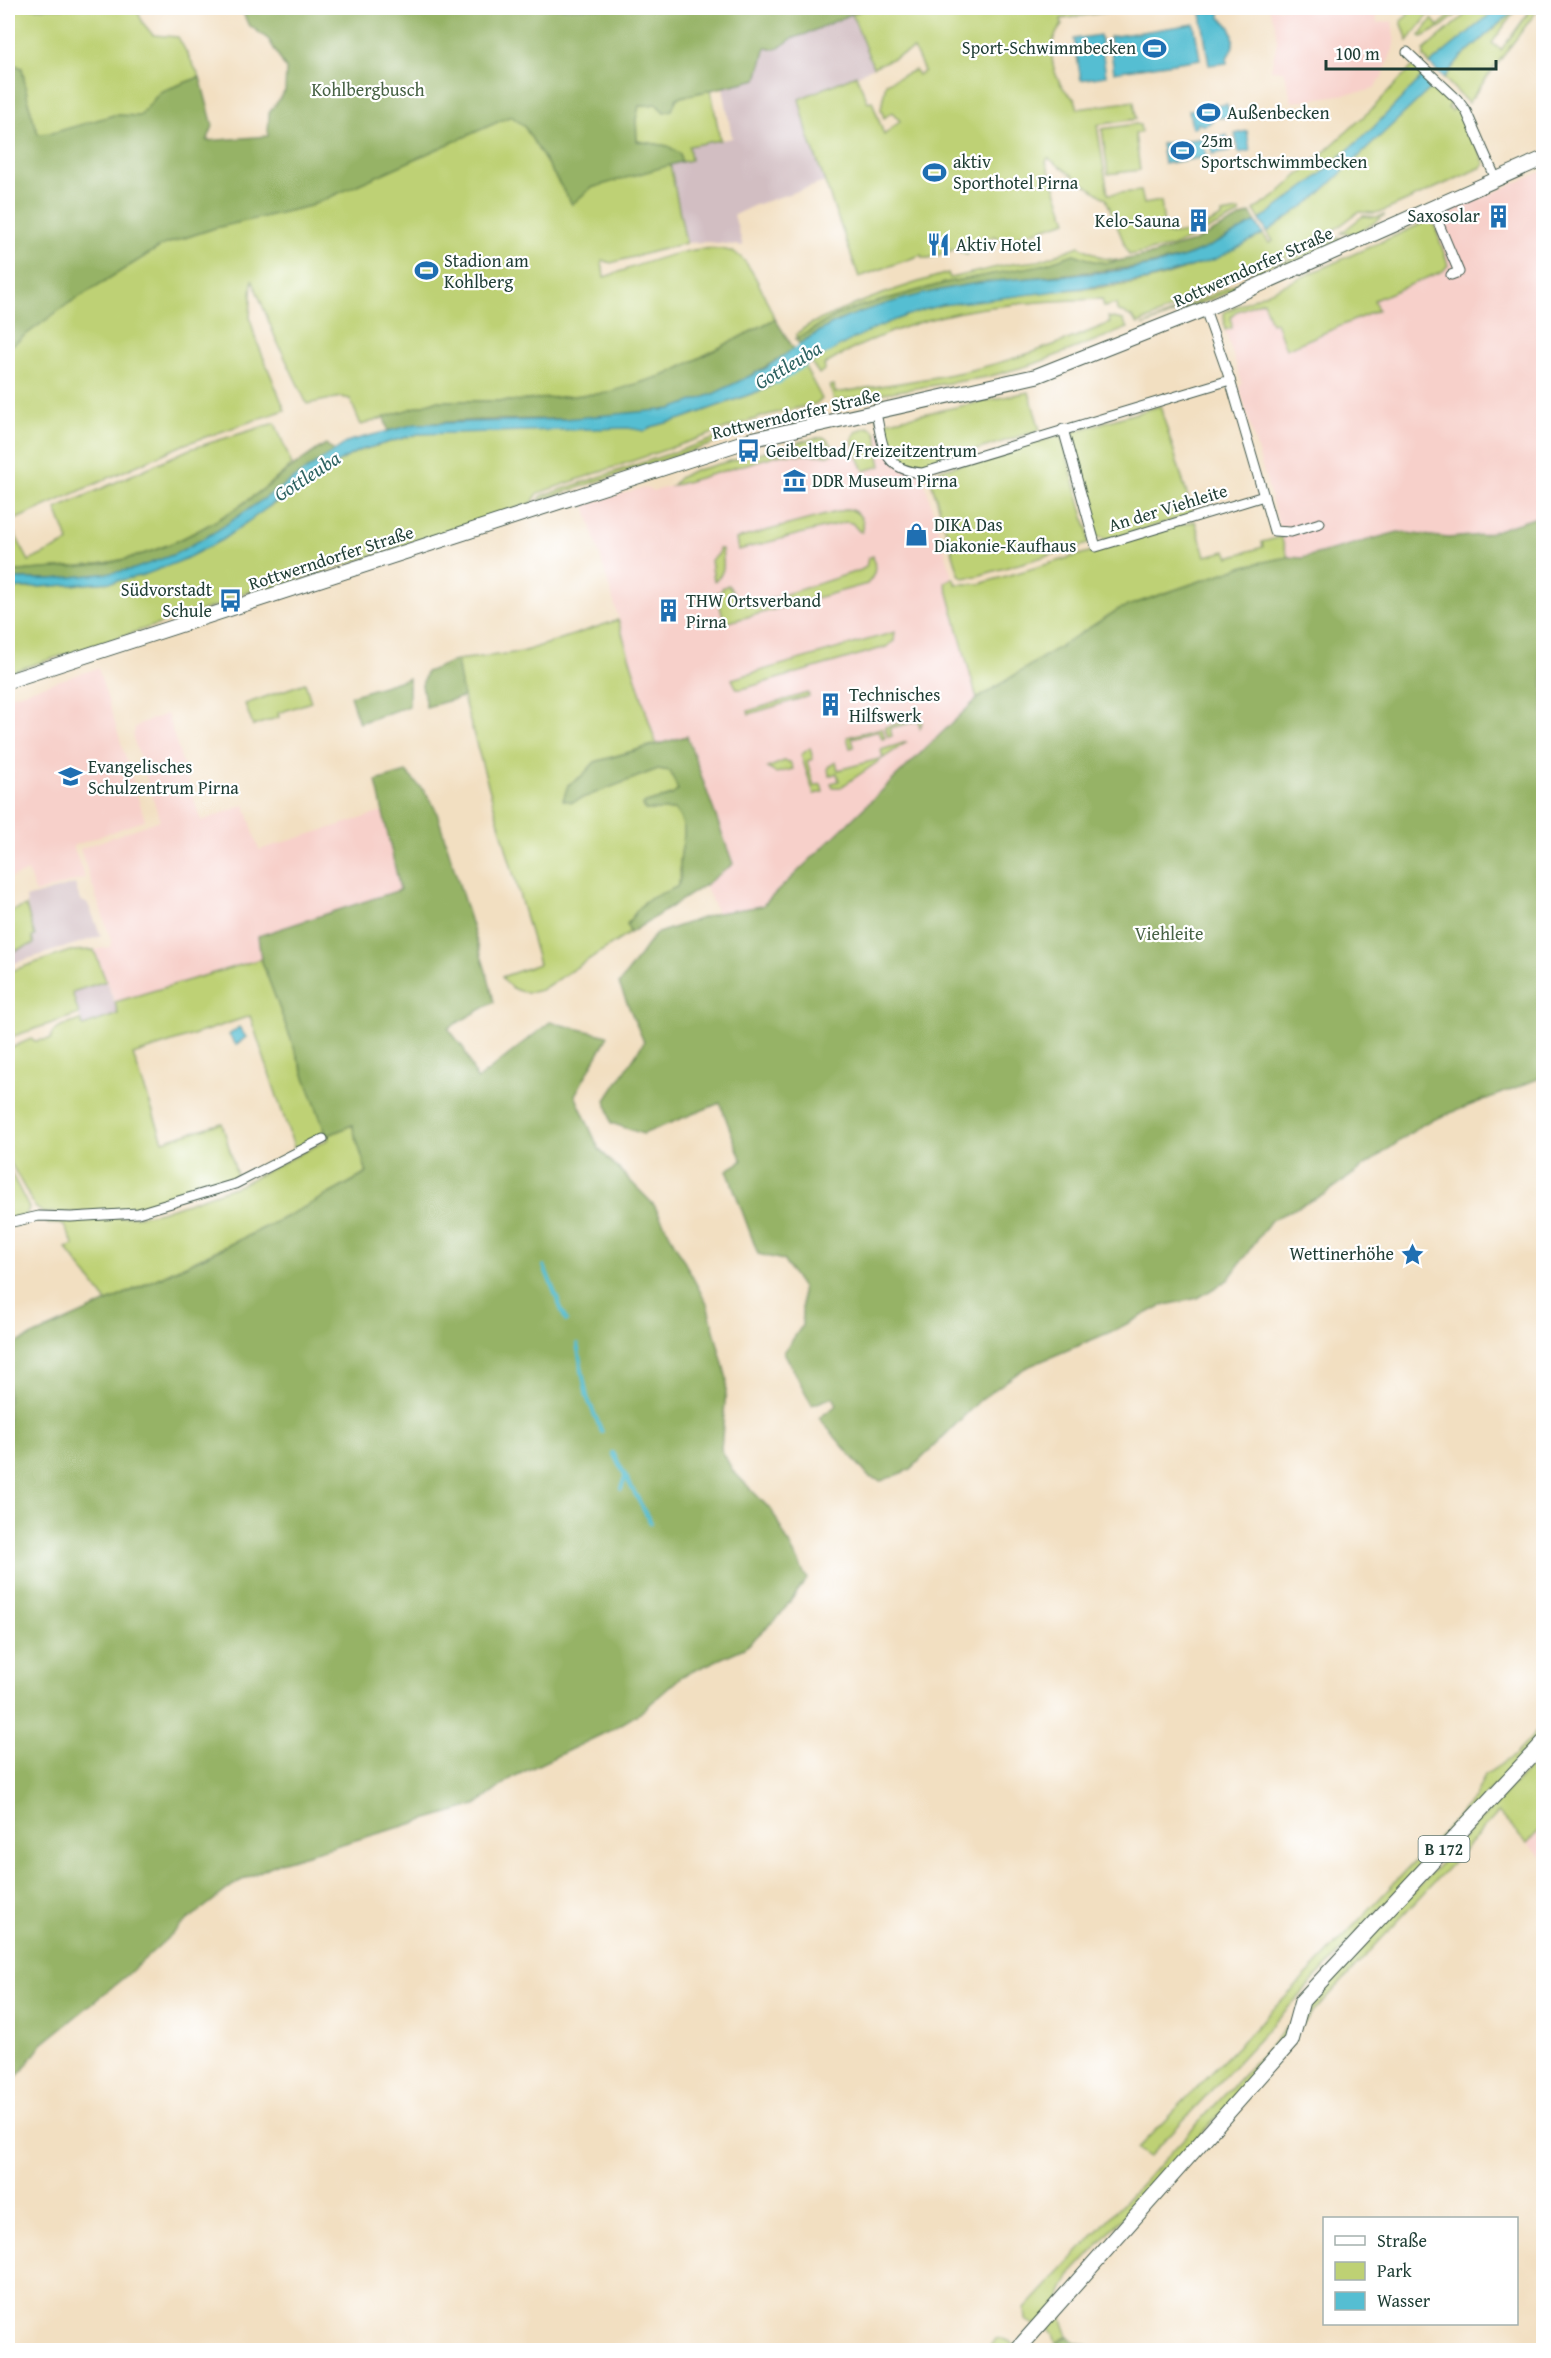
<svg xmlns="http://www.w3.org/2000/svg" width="1551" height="2358" font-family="'Gentium Book Plus',serif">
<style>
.built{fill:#f7d0ca}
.industrial{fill:#d2bec2}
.green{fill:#bed174;stroke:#6e8754;stroke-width:1.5}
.forest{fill:#96b366;stroke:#5a784d;stroke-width:1.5}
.water{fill:#55bed2;stroke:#3a7e83;stroke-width:1.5}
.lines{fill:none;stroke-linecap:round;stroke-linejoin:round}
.stream{stroke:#55bed2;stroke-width:4}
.river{stroke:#55bed2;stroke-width:21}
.minor-casing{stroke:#3f5549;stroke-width:11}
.secondary-casing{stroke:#3f5549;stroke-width:16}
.primary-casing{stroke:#3f5549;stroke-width:17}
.minor{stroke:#fff;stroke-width:9}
.secondary{stroke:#fff;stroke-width:14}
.primary{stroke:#fff;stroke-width:15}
.labels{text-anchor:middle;stroke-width:4.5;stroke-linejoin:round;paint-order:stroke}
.shield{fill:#fff;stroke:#627771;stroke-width:1.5}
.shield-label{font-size:16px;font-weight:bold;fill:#1f3d34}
.poi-label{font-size:18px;fill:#1f3d34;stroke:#fff;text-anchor:start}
.park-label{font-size:18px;fill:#476244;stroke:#fff}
.street-label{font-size:18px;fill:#1f3d34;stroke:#fff}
.water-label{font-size:20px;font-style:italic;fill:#2f6463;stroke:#fff}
</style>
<rect width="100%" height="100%" fill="#fff"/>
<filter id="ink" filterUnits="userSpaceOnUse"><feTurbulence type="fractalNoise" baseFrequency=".0167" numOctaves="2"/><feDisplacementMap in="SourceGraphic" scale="12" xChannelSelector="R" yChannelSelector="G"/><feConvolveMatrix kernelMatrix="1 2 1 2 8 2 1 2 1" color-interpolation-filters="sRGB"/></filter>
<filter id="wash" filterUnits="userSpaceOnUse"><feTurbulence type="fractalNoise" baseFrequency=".008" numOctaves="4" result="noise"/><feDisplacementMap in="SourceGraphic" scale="24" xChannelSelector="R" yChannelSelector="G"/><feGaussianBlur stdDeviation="1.35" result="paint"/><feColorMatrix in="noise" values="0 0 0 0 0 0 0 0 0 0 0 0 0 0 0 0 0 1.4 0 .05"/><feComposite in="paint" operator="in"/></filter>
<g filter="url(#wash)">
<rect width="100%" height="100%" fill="#f2dfc1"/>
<!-- built -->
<g class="built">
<path d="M1269,8H1375L1377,23L1392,21L1395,44L1382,78L1374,88L1367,91L1292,102L1284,71L1271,70L1277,42L1275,24Z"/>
<path d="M1543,171V515L1482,535L1448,538L1398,532L1302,559L1288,557L1239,386L1242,384L1225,330L1232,328L1231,317L1235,312L1263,301L1271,323L1276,322L1286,349L1377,311L1374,300L1443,271L1448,266L1435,226L1430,220Z"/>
<path d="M887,431L894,455L911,468H919L924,480L953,578L945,583L977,699L762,906L717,913L705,885L733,863L687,736L656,744L585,505L638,489L647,488L654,491L781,454L828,455L839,452L835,447L852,442L864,471L877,446V434Z"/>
<path d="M98,668L145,820L73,846L85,878L35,893L28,871L8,879V697Z"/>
<path d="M167,714L201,821L245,805L259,850L382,812L400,890L258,936L261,959L115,1002L94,950L110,947L111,940L80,849L160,820L133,738L135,728L141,723Z"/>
<path d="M1543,1827V1858L1527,1843Z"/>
</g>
<!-- industrial -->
<g class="industrial">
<path d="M852,14L873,67L857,76L800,99L808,135L825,182L755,205L734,215L743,246L709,242L686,243L670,164L691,160L689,146L732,138L723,87L757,79L766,46L775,49L780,47L793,38L806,34Z"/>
<path d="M75,884L80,900L88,904L101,936L8,965V953L34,944L26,898Z"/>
<path d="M106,981L119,1014L83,1026L72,992Z"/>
</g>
<!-- green -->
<g class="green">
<path d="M8,8H136L143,23L153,35L178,37L200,77L160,92L140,116L114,115L52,134H38L29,105L22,68L8,62Z"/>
<path d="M865,8H1134L1061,19L1062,25C1043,47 1053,85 1075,99L1078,109L1134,101L1136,119L1097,125L1108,194L1141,191L1144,204L1161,201L1165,234C1187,235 1203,227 1222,217V214L1239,211L1240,214L1174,246L1129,255L1106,199L1048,158L1046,162L1067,221L1004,241L995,236L969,244L967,255L960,252L958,248L929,258H923L921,255L859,277L808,135L799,99L856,75L868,102L872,101L884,135L900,121L892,112L884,118L881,109L886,83L915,70L918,75L924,71L914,49L873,67L852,14Z"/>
<path d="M1407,8H1434L1408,41L1401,21L1408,15Z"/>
<path d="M1459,8H1465L1441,27L1422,37L1420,36L1432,19L1438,26Z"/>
<path d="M1473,8H1498L1430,64L1424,57V50Z"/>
<path d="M1517,8L1492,43L1501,50L1532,8H1539L1468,103L1444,78L1460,58Z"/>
<path d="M1413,66L1424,75L1373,128L1313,181L1260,220L1254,210L1273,198L1373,108Z"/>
<path d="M1434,85L1451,103L1448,108L1451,111L1456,105L1462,113L1485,164L1482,167L1384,211L1375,213L1358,212L1337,228L1316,238L1317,243L1255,272L1251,269L1198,293L1191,295L1190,300L1138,324L1132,317L1117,310L1116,304L1104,307L1102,299C998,302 915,310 824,365L825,369L819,374L811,362C844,344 877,322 914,312C957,299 1004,294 1049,291C1082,289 1117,288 1149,280C1190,270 1226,254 1263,234L1269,243L1273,241L1267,232L1315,198Z"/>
<path d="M711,90L720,140L689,146L691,160L681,162L680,154L668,146L637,141L636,119L639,106L656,104L664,112L672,110L676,98Z"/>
<path d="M511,116L524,126L572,204L591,188L670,164L686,243L611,263L602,260L604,277C636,267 708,235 738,255C753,265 767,303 775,319L668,374L607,393L515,401H436L361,425L350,399L341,397L307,404L275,337L252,279L250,318L255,337L285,410L185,444L10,522L8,521V348L69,303L163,245L215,228L310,206Z"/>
<path d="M1136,124L1140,125L1141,132L1135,134L1140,170L1108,174L1102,129Z"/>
<path d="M1385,215L1358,234L1341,233L1363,216L1377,217Z"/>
<path d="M1430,220L1435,226L1448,265L1443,271L1374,300L1378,310L1286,349L1276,322L1271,323L1263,301L1235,312L1231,317L1232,328L1225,330L1224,312Z"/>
<path d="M1339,237L1341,241L1221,295L1143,326Z"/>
<path d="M1079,246L1102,258L1117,260L1107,263L1093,261L1074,254L1042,265L949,282L858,307L837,315L796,339L797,334C805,325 818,321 829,316C867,298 907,285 948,273L950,278L1011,264L1039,261Z"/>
<path d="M1108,317L1123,320L1128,328L1034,364L987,377L834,401L830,386L834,385L835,393C877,386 920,381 962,372C1013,361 1062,343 1110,323Z"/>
<path d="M804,365L822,399L815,404L767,415L538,493L532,503L268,590L266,586L227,598L228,602L8,673V589L113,582L144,575L279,501L309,478L358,451L418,434L447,432L628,427L645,431L651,427L681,419L765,389Z"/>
<path d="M1029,392L1040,430L919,468C892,469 890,443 884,422Z"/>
<path d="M1160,406L1193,514L1109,540L1097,537L1068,433Z"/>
<path d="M768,421V424L749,432L538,501L542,496Z"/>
<path d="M275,423L292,465C239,512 170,554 99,564C69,568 38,569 8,572V529L11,527L29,561L69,542L56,509L190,449Z"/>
<path d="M868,427C877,429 877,437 879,445L877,446L881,466L864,471C858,453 839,434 868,427Z"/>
<path d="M1061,435L1088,531V544L977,576L963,578L959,574L932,484L933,475L937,471Z"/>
<path d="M814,438H825L839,452L828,455L781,454L672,486L679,478L690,472Z"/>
<path d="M848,509C858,511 867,521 862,532L859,531L852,523L846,522L738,550L736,539Z"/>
<path d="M1195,521L1205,556L1226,551L1229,557L1263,547L1262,542L1281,537L1288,557L1244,566L1119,609L977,699L945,582L953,578L956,584H979Z"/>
<path d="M719,549H722C723,561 727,573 714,581L711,560L718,555Z"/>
<path d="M873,556C876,568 876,574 867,584L725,623L716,593L722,591V588L728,585L741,603L752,605L861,570L866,567L868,558Z"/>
<path d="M618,620L656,744L595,762L582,776L568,785L572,802L658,769L670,771L679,790L672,795L643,804L645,810H675C692,831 680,842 680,865C680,875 682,877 677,887L645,901L627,924L630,933L541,990C525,995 511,991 502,977L539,964L463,697L457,660L522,652Z"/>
<path d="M895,632L894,641L886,647L742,689H737L732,679Z"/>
<path d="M305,683L311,702L278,713L279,717L253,726L245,704Z"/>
<path d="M808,693L809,696L749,714L748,711Z"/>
<path d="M919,717L922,722L920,728L918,721L890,728L892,736L888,737L885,727Z"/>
<path d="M882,728L885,738L882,739L879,731L852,738L854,747L850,748L847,737Z"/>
<path d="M907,742L841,787H833L831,783L839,781L837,773L829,776L828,767L836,762L838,770L883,758L881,750Z"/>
<path d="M810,748L813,759L807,761L814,786L821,784L823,792L814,794L801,755Z"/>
<path d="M784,761L790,762L793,769L776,773L767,768Z"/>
<path d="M26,906L35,936L32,937L34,944L8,953V912Z"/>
<path d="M94,950L106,981L72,992L79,1014L8,1038V972L70,951Z"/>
<path d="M261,959L327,1136L352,1125L367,1173L291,1215L107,1302L66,1248L74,1245L63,1224H48L45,1220L138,1216L161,1212L240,1185L329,1139L327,1136L295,1150L250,1016L133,1055L163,1141L222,1123L238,1179L137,1209L110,1212L43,1213L35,1207L8,1158V1049L31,1039L35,1041L51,1039L52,1033L61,1027L80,1020L83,1026L118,1014L115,1002Z"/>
<path d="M8,1167L29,1208L26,1215L8,1220Z"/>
<path d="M1543,1725V1734L1149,2157L1137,2149L1306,1976L1474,1799L1485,1775L1515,1755Z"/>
<path d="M1543,1753V1827L1527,1843L1498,1813L1071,2274C1056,2301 1057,2308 1068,2336L1056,2343C1052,2321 1037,2330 1026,2320L1025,2309Z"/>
<path d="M1003,2339L1009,2341L1019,2350H986L996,2340Z"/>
</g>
<!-- forest -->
<g class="forest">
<path d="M241,8H865L806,34L793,38L780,47L775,49L766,47L757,79L677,98L672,110L664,112L656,104L639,106L636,119L637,141L668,146L680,154L681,162L591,188L572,204L524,126L511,116L310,206L215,228L163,245L69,303L8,348V62L22,68L29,105L38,134L52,133L114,115L140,116L160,92L200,77L213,126L207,141L268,136L269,113L285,91L286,69L269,40L248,24Z"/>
<path d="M1250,213L1256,222L1203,250L1182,258L1138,267L980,283L941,291L865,311L839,321L799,344L796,339L837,315L858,307L949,282L1042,265L1074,254L1093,261L1107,263L1154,254L1193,242Z"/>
<path d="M775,319L794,349C759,372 712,400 671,409C579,428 478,410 388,431L384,417L436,401H515L607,393L668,374Z"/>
<path d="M326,444L334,451C271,493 210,547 135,569C95,580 49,579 8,579V572C38,569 69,568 99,564C137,559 177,543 210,524C252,502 286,469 326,444Z"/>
<path d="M1543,515V1077L1425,1123L1325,1194L1271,1220L1228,1280L1198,1298L1161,1306L1115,1330L1025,1368L980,1400L911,1469L881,1481L869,1477L819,1418L837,1405L833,1397L812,1405L784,1352L802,1326V1288L783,1260L758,1254L727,1170L742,1161L720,1103L643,1134L611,1123L606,1100L644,1042L619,984L655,934L717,913L762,906L977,699L1119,609L1244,566L1288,557L1302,558L1398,532L1448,538L1482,535Z"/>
<path d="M457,660L463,697L426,707L422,685L426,672Z"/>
<path d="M409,678V706L359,723L350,696Z"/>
<path d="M687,736L733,864L705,885L630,933L627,925C643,899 650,898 677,887C682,877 680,875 680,865C680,842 692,831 675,810H645L643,804L672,795L678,790L670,771L658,769L572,802L563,800L568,785L582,776L595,762Z"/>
<path d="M406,772L425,792L436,810L489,981L494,1002L448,1028L464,1049L477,1080L550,1022L608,1036L575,1095L599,1149L654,1205L707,1304L727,1379L721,1449L733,1471L772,1511L807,1579L780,1615L744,1648L682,1676L640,1713L613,1729L515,1776L476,1805L280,1862L236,1883L184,1923L127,1975L42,2044L23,2070L8,2085V1347C129,1292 251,1239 367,1173L352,1125L327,1136L261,959L258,936L400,890L376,781Z"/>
<path d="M1068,2336L1075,2342L1104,2350H1058L1056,2343Z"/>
</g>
<!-- water -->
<g class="water">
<path d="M1498,8H1517L1460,58L1444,78L1430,64Z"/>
<path d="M1220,11V18C1231,24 1236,37 1232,49C1229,56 1226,55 1227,63L1209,65L1201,13Z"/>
<path d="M1194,24L1200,59L1114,72L1109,37Z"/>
<path d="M1100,35L1106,76L1081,80L1074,39Z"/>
<path d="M1424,75L1434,85L1315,198L1267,232L1260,220L1313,181L1373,128Z"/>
<path d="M1227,104L1230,117L1214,118C1210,124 1204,128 1197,123V127L1192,128L1189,110Z"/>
<path d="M1247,131L1250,151L1239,153L1235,134Z"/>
<path d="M1227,135L1230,151L1212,154L1210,138Z"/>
<path d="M1203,138L1206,157L1164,164L1161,144Z"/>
<path d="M1256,222L1263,234L1216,259L1147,280L942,305C890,318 857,336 811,362L799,344C813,336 825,327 839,321C876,304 939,289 979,283C1047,274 1117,277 1182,258C1208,250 1232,234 1256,222Z"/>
<path d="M794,349L804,365L765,389L681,419L651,427L645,431L628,428L418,434L358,451L309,478L222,540L183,560L144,575L113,582L8,589V579H52L110,573L134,569L175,554L215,532L349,441L416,424L565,419L671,409L713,394L766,368Z"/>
<path d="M239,1027L246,1037L236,1045L229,1035Z"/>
</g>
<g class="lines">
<!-- stream -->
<g class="stream">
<path d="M544,1266L566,1321"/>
<path d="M577,1344L587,1397L602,1432"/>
<path d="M613,1453L651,1523"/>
<path d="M621,1489L625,1477"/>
</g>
<!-- river -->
<path class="river" d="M776,374L806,353L831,339"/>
</g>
</g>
<g filter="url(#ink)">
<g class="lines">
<defs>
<g id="minor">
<path d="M1407,52L1457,99L1466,111L1496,179"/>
<path d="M1432,208L1459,272L1451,275"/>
<path d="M1205,309L1230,380L1274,531L1291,532L1320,523"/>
<path d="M876,413C883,445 882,470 922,473L1230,380"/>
<path d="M1063,429L1096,547L1264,496"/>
<path d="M8,1223L39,1216L71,1217L138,1213L235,1184L323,1139"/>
</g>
<path id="secondary" d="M8,681L753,439L1036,376L1205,309L1544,158"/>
<path id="primary" d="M1017,2350L1291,2041L1302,2001L1544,1742"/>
</defs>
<!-- minor casing -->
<use href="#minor" class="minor-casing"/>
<!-- secondary casing -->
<use href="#secondary" class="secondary-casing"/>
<!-- primary casing -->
<use href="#primary" class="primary-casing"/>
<!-- minor -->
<use href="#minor" class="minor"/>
<!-- secondary -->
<use href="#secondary" class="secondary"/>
<!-- primary -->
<use href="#primary" class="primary"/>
</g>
</g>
<!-- icons -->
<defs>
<symbol id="stadium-bare" viewBox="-9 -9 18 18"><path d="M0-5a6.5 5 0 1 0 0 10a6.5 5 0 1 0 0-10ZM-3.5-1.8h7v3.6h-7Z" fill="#1f6fb2" stroke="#fff" stroke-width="2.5" paint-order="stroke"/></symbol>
<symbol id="building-bare" viewBox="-9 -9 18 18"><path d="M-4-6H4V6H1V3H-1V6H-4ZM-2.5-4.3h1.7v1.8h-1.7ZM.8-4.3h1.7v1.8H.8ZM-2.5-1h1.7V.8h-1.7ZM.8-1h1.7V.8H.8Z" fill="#1f6fb2" stroke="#fff" stroke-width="2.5" paint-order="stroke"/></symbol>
<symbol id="restaurant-bare" viewBox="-9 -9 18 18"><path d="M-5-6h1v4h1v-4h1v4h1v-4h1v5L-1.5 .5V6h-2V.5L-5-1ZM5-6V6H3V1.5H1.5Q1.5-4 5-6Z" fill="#1f6fb2" stroke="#fff" stroke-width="2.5" paint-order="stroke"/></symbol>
<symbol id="bus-bare" viewBox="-9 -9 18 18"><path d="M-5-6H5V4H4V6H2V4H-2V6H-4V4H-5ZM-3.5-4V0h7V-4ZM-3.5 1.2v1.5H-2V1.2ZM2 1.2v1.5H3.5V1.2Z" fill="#1f6fb2" stroke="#fff" stroke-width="2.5" paint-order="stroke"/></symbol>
<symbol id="museum-bare" viewBox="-9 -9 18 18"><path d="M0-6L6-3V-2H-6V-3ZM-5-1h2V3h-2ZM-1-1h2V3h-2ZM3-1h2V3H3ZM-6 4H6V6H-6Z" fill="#1f6fb2" stroke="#fff" stroke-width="2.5" paint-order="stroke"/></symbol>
<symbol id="shop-bare" viewBox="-9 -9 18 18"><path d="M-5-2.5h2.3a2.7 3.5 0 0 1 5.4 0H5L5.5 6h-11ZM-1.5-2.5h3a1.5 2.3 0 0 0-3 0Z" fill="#1f6fb2" stroke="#fff" stroke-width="2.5" paint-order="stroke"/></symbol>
<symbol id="school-bare" viewBox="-9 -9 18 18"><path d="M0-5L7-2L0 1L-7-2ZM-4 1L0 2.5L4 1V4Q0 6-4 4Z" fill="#1f6fb2" stroke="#fff" stroke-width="2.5" paint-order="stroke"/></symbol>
<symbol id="sight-bare" viewBox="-9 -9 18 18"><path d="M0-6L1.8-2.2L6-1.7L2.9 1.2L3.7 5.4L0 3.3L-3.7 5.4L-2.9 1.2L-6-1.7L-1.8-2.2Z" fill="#1f6fb2" stroke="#fff" stroke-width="2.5" paint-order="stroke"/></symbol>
</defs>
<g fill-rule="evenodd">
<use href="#stadium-bare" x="1138" y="32" width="33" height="33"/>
<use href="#stadium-bare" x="1192" y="96" width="33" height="33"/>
<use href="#stadium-bare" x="1166" y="134" width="33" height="33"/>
<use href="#stadium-bare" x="918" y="156" width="33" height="33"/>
<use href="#building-bare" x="1482" y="200" width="33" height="33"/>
<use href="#building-bare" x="1182" y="204" width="33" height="33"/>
<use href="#restaurant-bare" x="922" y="228" width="33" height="33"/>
<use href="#stadium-bare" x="410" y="254" width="33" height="33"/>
<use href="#bus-bare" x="732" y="434" width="33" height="33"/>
<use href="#museum-bare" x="778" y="464" width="33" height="33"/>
<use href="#shop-bare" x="900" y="518" width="33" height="33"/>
<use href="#bus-bare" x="214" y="584" width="33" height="33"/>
<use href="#building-bare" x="652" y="594" width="33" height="33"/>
<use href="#building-bare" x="814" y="688" width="33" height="33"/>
<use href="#school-bare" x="54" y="760" width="33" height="33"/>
<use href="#sight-bare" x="1396" y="1238" width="33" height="33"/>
</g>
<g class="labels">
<!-- shield labels -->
<rect class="shield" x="1418.5" y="1836" width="51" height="26" rx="4.5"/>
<g class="shield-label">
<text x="1444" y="1855">B 172</text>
</g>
<!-- poi labels -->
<g class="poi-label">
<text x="1136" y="54" text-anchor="end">Sport-Schwimmbecken</text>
<text x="1227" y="119">Außenbecken</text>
<text x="1201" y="147">25m<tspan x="1201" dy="21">Sportschwimmbecken</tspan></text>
<text x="953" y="168">aktiv<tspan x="953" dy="21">Sporthotel Pirna</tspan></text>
<text x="1480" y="222" text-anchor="end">Saxosolar</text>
<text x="1180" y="227" text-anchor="end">Kelo-Sauna</text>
<text x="956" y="251">Aktiv Hotel</text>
<text x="444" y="267">Stadion am<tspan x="444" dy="21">Kohlberg</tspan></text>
<text x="766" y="457">Geibeltbad/Freizeitzentrum</text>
<text x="812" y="487">DDR Museum Pirna</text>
<text x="934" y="531">DIKA Das<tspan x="934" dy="21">Diakonie-Kaufhaus</tspan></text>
<text x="212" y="596" text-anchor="end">Südvorstadt<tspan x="212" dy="21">Schule</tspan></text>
<text x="686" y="607">THW Ortsverband<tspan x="686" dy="21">Pirna</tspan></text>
<text x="849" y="701">Technisches<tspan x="849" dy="21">Hilfswerk</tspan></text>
<text x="88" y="773">Evangelisches<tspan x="88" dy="21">Schulzentrum Pirna</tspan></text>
<text x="1394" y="1260" text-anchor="end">Wettinerhöhe</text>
</g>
<!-- park labels -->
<g class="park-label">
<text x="368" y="96">Kohlbergbusch</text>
<text x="1169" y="940">Viehleite</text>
</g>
<!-- street labels -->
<g class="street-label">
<text transform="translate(1253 267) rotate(-24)" y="6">Rottwerndorfer Straße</text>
<text transform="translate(796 414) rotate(-13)" y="6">Rottwerndorfer Straße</text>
<text transform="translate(1168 508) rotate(-17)" y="6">An der Viehleite</text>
<text transform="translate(331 558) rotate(-18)" y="6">Rottwerndorfer Straße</text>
</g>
<!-- water labels -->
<g class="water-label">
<text transform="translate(788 365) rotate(-31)" y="7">Gottleuba</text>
<text transform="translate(307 476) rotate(-33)" y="7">Gottleuba</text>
</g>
</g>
<!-- margin -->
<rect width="1551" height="2358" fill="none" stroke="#fff" stroke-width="30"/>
<!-- legend -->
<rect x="1323" y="2217" width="195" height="108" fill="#ffffff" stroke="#a5b1ae" stroke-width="1.5"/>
<rect x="1335" y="2236" width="30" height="9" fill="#ffffff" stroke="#a5b1ae" stroke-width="1.5"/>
<text x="1377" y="2247" font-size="18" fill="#1f3d34">Straße</text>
<rect x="1335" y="2262" width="30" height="18" fill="#bed174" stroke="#a5b1ae" stroke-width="1.5"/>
<text x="1377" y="2277" font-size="18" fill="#1f3d34">Park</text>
<rect x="1335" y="2292" width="30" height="18" fill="#55bed2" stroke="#a5b1ae" stroke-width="1.5"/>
<text x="1377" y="2307" font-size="18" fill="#1f3d34">Wasser</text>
<!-- scale -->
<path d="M1326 60v9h170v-9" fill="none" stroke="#1f3d34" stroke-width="3"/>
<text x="1335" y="60" font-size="18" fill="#1f3d34" stroke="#ffffff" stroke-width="4.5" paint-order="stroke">100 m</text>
</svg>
